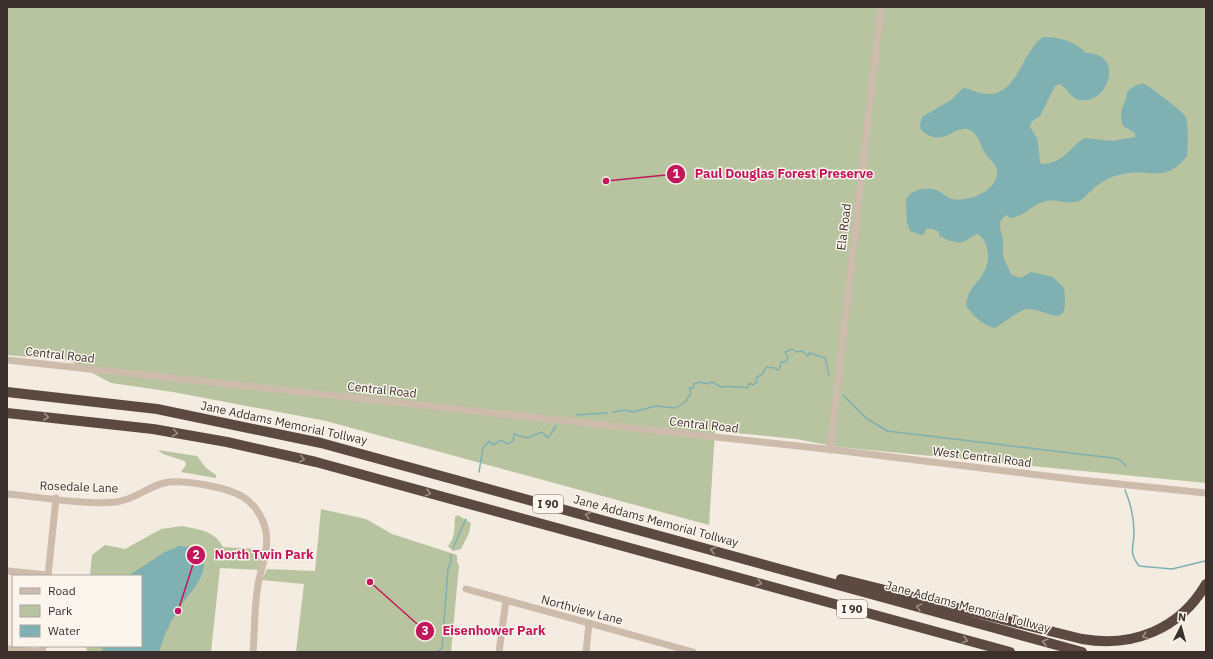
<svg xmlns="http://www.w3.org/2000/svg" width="1213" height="659" font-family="'IBM Plex Sans',sans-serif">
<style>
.green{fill:#b8c4a0}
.water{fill:#7fb0b2}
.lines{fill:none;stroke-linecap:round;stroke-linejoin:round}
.stream{stroke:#7fb0b2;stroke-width:1.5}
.minor{stroke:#cdbbac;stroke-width:7}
.highway{stroke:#5c4a42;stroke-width:10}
.oneway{stroke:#9c8e87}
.labels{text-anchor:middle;stroke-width:3;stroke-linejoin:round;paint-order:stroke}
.shield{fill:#fbf5ee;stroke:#756b66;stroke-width:1}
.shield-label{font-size:11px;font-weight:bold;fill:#3b302b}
.street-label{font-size:12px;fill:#3b302b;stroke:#fbf5ee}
.leader{fill:none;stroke:#c2185b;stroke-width:1.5}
.callout-dot{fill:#c2185b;stroke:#fbf5ee;stroke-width:1.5}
.mark-label{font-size:12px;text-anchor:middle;font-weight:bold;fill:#fff}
.callout-label{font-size:13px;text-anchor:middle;font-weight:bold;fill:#c2185b;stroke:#fbf5ee;stroke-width:3;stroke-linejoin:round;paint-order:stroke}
</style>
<rect width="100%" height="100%" fill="#f4ebe1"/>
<!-- green -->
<g class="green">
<path d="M7,7H1206V483L838,447L796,439L715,431L709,525L326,421L173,392L111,383L70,361L7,355Z"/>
<path d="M158,450L197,456L206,468L216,475V478L181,472L186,465L185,461L163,454Z"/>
<path d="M321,509L366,519L392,534L457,555V562L459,565L451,652H296L304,584L262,580L267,569L315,571Z"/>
<path d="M458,515L471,523L469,533L461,549L453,551L448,546C456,537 454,527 455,517Z"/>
<path d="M182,526C200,530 214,530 223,547L262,549L259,570L220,568L211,652H87L86,646H141V576H90L92,555L105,545L125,549L161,529Z"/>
</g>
<!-- water -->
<g class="water">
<path d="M1043,37C1060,37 1074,41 1086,53C1126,53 1108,105 1080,100C1070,99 1068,87 1059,84L1055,86L1040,116L1031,122L1030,127L1037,138L1040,162L1042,164C1065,163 1068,148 1085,138L1112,141L1135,137V133L1123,126C1117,108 1126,107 1127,92C1131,88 1138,83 1144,84C1147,84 1183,112 1185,116C1189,124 1188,146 1187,156C1165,184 1151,168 1123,174C1110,176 1100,182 1091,191C1087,194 1084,199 1079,201C1068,205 1056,199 1046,201C1032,204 1024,217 1010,218L1007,215C996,220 1001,232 1003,240C1004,247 1002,253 1004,259C1006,265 1010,268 1010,274L1021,278L1031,272L1053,277L1064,288C1070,335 1048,308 1027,309C1021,309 1001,324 995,328C983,326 972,315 966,305C968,289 977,284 984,272C991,261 989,241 978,234C972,235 969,240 963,242C955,244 946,239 939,236V232L933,229H926L924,234L921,235L910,231L907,223L906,199C912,189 925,187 936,190C942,192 946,197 952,199C966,202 988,194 995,181C997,177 998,172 996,167C994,162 988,158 985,153C980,145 979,135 970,130C956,123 944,147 925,133C918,129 920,124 922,117L951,100L963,88C971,89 979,94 987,94C1019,94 1021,52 1043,37Z"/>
<path d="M179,546L194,547L200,550C201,554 204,559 204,562C205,581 185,597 177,612C169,624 163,638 159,652H102L103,646H141V576H128L165,552Z"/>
</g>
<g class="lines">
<!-- stream -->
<g class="stream">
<path d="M843,395L866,418L887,431L1113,458L1120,460L1126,466"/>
<path d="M613,412L625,410L633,412L656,406L676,408L685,402L691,393L689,388H693L694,384L700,382L708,384L712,382L721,387C724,386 742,387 747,388L750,383L753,385L757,382L756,378L764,373L763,371L767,367L771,368L773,367L777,370H779L781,362H786L788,358L785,352L792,349L796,352L802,351L808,356L810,353L825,358L829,375"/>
<path d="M576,415L607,413"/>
<path d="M479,472L483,448L489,441L493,445L501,440L507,444L513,441L514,434L527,438L542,432L548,438L556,426"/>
<path d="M1125,490C1131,504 1134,518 1134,533C1134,548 1128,551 1139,566L1172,569L1205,561"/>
<path d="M453,548L466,519"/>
<path d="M437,652L442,648L448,569L451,562V555"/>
</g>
<!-- minor -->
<g class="minor">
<path d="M7,360L835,450L1080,480L1206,493"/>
<path d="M830,450L881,7"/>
<path d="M7,494C42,497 81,505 116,502C134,500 147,487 164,483C182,479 227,487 243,497C255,504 264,519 266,532C269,552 261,567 258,585C254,607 255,630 253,652"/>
<path d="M7,571L48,575"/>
<path d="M48,576L56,498"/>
<path d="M466,589L693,652"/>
<path d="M7,649L40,652"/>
<path d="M42,652L43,646"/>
<path d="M499,652L506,600"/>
<path d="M586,652L589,623"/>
</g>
<!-- highway -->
<g class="highway">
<path d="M7,392L157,409L321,443L1082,652"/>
<path d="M7,413L153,429L227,442L316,462L1010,652"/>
<path d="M841,579L1082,639C1133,648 1180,629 1206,584"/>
</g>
</g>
<!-- one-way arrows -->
<defs><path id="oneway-chevron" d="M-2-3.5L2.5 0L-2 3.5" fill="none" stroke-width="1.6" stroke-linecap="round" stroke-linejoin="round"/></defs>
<g class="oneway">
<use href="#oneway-chevron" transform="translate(46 417) rotate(6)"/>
<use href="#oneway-chevron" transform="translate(175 433) rotate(10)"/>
<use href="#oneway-chevron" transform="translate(302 459) rotate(12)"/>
<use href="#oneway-chevron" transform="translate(428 493) rotate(15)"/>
<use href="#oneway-chevron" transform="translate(588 515) rotate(-164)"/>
<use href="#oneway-chevron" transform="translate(713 550) rotate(-165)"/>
<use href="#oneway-chevron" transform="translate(759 583) rotate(16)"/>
<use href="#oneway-chevron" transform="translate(919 607) rotate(-165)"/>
<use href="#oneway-chevron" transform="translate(1145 636) rotate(161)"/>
<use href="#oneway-chevron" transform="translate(965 640) rotate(15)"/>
<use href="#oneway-chevron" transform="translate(1045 642) rotate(-165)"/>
</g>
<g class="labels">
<!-- shield labels -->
<g class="shield">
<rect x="533" y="495" width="30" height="18" rx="3"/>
<rect x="837" y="600" width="30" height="18" rx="3"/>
</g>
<g class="shield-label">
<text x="548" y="508">I 90</text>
<text x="852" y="613">I 90</text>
</g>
<!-- street labels -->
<g class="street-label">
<text transform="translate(844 227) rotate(-83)" y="4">Ela Road</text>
<text transform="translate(60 355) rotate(6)" y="4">Central Road</text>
<text transform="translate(382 390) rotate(6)" y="4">Central Road</text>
<text transform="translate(284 423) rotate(12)" y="4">Jane Addams Memorial Tollway</text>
<text transform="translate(704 425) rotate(6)" y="4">Central Road</text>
<text transform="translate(982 457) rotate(7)" y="4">West Central Road</text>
<text transform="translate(79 487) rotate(2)" y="4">Rosedale Lane</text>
<text transform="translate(656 521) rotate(15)" y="4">Jane Addams Memorial Tollway</text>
<text transform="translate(968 607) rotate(15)" y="4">Jane Addams Memorial Tollway</text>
<text transform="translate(582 610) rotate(15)" y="4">Northview Lane</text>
</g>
</g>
<!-- callouts -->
<path class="leader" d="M606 181L676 174M178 611L196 555M370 582L425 631"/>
<g class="callout-dot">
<circle cx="606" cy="181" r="4"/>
<circle cx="178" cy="611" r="4"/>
<circle cx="370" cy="582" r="4"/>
<circle cx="676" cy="174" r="10"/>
<circle cx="196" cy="555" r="10"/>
<circle cx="425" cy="631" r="10"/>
</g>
<g class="mark-label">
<text x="676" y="178">1</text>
<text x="196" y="559">2</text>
<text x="425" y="635">3</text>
</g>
<g class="callout-label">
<text x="784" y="178">Paul Douglas Forest Preserve</text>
<text x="264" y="559">North Twin Park</text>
<text x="494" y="635">Eisenhower Park</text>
</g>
<!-- border -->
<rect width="1213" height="659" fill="none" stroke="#3b302b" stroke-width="16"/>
<!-- legend -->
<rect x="12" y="575" width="130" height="72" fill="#fbf5ee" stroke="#aea6a0"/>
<rect x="20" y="588" width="20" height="6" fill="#cdbbac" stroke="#aea6a0"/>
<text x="48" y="595" font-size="12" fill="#3b302b">Road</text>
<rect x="20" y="605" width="20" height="12" fill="#b8c4a0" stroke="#aea6a0"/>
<text x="48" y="615" font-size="12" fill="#3b302b">Park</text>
<rect x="20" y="625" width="20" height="12" fill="#7fb0b2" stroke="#aea6a0"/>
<text x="48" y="635" font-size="12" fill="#3b302b">Water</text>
<!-- north arrow -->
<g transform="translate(1181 627) rotate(6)" stroke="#fbf5ee" stroke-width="3" paint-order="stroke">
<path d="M0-3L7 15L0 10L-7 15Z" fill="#3b302b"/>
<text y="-6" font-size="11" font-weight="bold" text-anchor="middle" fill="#3b302b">N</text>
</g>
</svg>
